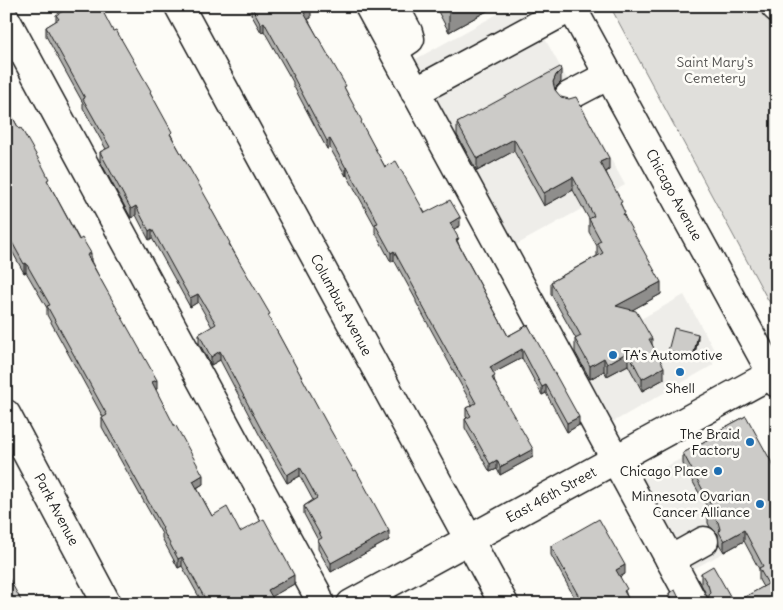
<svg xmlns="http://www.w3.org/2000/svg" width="783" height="610" font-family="Delius,sans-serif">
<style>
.built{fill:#eeede9}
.green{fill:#e0dfdb;stroke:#7e7e7c}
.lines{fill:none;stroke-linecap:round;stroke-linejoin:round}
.minor-casing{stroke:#1c1c1c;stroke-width:31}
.major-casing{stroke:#1c1c1c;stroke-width:31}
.minor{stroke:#fdfcf7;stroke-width:28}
.major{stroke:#fdfcf7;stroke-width:28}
.wall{fill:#afafac;stroke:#1c1c1c}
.shaded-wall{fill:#8f8e8c;stroke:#1c1c1c}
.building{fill:#cccbc8;stroke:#1c1c1c}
.poi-dot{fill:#1f6fb2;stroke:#fdfcf7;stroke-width:2}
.labels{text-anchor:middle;stroke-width:5;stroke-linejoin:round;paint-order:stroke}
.park-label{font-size:14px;fill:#575655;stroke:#fdfcf7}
.street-label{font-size:14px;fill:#1c1c1c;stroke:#fdfcf7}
.poi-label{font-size:14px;fill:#1c1c1c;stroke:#fdfcf7;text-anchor:end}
</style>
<rect width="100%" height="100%" fill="#fdfcf7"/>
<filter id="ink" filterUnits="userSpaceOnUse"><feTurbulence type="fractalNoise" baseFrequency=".02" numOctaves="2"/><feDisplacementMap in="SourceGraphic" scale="10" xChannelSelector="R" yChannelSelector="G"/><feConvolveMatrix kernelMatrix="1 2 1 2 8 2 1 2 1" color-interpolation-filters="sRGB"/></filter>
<g filter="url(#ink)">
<!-- built -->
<g class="built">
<path d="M512,6H527L625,185L505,251L405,65Z"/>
<path d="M684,295L714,350L713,365L606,426L569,359Z"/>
<path d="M747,425L777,524L682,575L632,484Z"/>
</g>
<!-- green -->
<path class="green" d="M610,6H777V311L768,300Z"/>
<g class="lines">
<defs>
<g id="minor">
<path id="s1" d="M179,6L504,604"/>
<path d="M369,6L694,604"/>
<path id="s2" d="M571,6L777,383"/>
<path d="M775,6L777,8"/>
<path d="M6,20L316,592L320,604"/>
<path d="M392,47L401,45L410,39L408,32L394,6"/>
<path d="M415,92L572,7"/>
<path d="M569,96L609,75"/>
<path id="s3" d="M6,414L107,604"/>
<path d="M670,560L704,541"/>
</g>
<g id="major">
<path id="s4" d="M351,604L777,371"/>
</g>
</defs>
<!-- minor casing -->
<use href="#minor" class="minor-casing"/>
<!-- major casing -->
<use href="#major" class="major-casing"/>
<!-- minor -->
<use href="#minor" class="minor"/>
<!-- major -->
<use href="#major" class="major"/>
</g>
<!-- wall -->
<g class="wall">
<path d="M249,6H309L311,18L308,19L346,91L362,125L385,167L425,213L460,226L453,229L459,245L508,336L528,325L579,425L567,432L546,393L542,395L522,358L493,373L495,383L533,457L500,475L497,469L490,472L465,428V419L467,418L466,417V408L472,405L416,302V300L394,260L391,262L375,232V226L347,175L346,176L330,148L327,149L293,85V82L264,31L261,32L251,14V9Z"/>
<path d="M435,6H496L449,32Z"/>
<path d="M56,15L113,31L151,94L172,137L389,540L331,572L318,549V540L304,514V506L313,500L300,476L287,483L260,436L220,360L211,365L199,343V334L212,327L198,302L190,307L152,238L149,240L136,215L131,218L100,161V152L106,149L83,108V103L46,36V27L56,21Z"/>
<path d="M561,82L556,87L555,90L609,170L606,172L622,207L625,218L661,294L632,310L652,339V344L664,379L642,391L628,365L607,376L604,371L590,379L575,352V339H576L551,294V282L597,256V246L589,232V219L573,190L544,206L514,151L477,171L457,135V123Z"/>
<path d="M6,105L91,261L157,389H155L203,484L197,488L212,516L240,532L294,584L272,596L273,604H203L182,566L178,568L162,538V534L102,427V418L103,417L47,315V308L26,272L24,273L7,242Z"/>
<path d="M698,339L693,362L668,356V351Z"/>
<path d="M746,416L777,604H704L708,600V598L701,584V573L734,603L763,587L759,580V569L744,541L724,552L719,544L718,534L712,528L710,527L708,523V512L709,511L683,464V453L718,434V431Z"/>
<path d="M551,546L625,574L620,577L627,596L631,604H578L551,555Z"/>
<path d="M669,593L680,600L684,604H669Z"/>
</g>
<!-- shaded-wall -->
<g class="shaded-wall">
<path d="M458,6H496L449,32V11Z"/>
<path d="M311,9V18L304,21V13Z"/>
<path d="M264,22V31L261,32V24Z"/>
<path d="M561,70V82L556,87L553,95V82L556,75Z"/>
<path d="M330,139V148L327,149V141Z"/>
<path d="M514,139V151L477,171V159Z"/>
<path d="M609,158V170L600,175V162Z"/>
<path d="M347,167V175L346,176V168Z"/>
<path d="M573,177V190L544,206V193Z"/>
<path d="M136,206V215L131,218V209Z"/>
<path d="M460,217V226L450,231V223Z"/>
<path d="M152,229V238L149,240V231Z"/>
<path d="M394,251V260L391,262V253Z"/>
<path d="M91,253V262L87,255Z"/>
<path d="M26,263V272L24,273V264Z"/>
<path d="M661,282V294L616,319V306Z"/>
<path d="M198,294V302L190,307V298Z"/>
<path d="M698,334V339L693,362V357Z"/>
<path d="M522,349V358L490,375V367Z"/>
<path d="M220,351V360L211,365V357Z"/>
<path d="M628,352V365L607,376V364Z"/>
<path d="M604,358V371L590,379V366Z"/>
<path d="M664,367V379L642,391V379Z"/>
<path d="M157,380V389L152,391V382Z"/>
<path d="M546,385V393L542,395V387Z"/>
<path d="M579,417V425L567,432V423Z"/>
<path d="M533,449V457L500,475V467Z"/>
<path d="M497,460V469L490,472V464Z"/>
<path d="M300,467V476L287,483V475Z"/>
<path d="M203,475V484L193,490V481Z"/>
<path d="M744,530V541L724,552V541Z"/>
<path d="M389,531V540L331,572V563Z"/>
<path d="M182,557V566L178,568V559Z"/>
<path d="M625,565V574L616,579V570Z"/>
<path d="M294,575V584L268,599V590Z"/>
<path d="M273,599V604H264Z"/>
</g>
<!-- building -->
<g class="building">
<path d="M72,6H100L113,31L116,30L151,91L150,92L172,132L170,134L211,206L210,207L230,243L229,244L270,314L268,315L331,431L354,471L356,470L389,531L331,563L318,540L322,538L304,506L317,498L300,467L287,475L260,427L220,351L211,357L199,334L216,324L198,294L190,298L152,229L149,231L136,206L131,209L100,152L110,147L83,99L85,98L46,27L59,19L56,15Z"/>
<path d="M251,6H309L311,9L304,13L346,86L344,87L362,121L361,122L385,167L396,161L425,213L450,200L460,217L450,223L459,239L456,240L508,336L528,325L579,417L567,423L546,385L542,387L522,349L490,367L495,376L492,378L533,449L500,467L497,460L490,464L465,419L471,416L466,408L476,403L416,294L417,293L394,251L391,253L375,224L378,223L347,167L346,168L330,139L327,141L293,76H294L264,22L261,24Z"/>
<path d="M446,6H458L449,11Z"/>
<path d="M560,67L561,70L556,75L553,82L555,90L561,97L569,99L576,97L609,158L600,162L622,202L620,203L625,213L623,214L661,282L616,306L636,311L652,339H649L664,367L642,379L628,352L607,364L604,358L590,366L575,339L581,336L551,282L603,253L597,243L601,241L589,219L594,216L573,177L544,193L514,139L477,159L457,123Z"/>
<path d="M6,105L19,129L21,128L43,167L49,179L47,180L79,240L82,238L91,253L87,255L157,380L152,382L175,427L176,426L203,475L193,481L212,516L227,507L240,532L264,519L294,575L268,590L273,599L264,604H208L182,557L178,559L162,529L163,528L102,418L107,415L47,306L50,305L26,263L24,264L7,233L9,232L6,227Z"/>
<path d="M674,328L698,334L693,357L668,351Z"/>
<path d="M746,416L777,472V604H704L708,600L710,592L708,585L701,573L713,566L734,603L768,584L759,568L763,566L744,530L724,541L719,532L720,529L718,522L712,516L710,515L708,512L713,509L683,453L720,433L718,431Z"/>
<path d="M599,519L625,565L616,570L627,589L624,591L631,604H583L551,546Z"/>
<path d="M6,573L23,604H6Z"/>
<path d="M675,590L680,600L684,604H675L669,593Z"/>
<path d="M440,597L443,604H426Z"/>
</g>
</g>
<!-- markers -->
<g class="poi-dot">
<circle cx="613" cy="355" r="5"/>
<circle cx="680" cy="372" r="5"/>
<circle cx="750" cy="442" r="5"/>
<circle cx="718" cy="471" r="5"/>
<circle cx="760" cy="504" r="5"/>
</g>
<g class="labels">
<!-- park labels -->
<g class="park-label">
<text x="715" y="67">Saint Mary's<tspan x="715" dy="16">Cemetery</tspan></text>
</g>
<!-- street labels -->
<g class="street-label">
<text dy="5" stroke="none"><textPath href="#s2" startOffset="215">Chicago Avenue</textPath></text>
<text dy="5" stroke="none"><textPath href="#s1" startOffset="340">Columbus Avenue</textPath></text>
<text dy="5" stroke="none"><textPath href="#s4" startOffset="228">East 46th Street</textPath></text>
<text dy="5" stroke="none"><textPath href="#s3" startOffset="108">Park Avenue</textPath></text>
</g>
<!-- poi labels -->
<g class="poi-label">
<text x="623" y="360" text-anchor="start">TA's Automotive</text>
<text x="680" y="393" text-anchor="middle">Shell</text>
<text x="740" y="439">The Braid<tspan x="740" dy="16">Factory</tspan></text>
<text x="708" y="476">Chicago Place</text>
<text x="750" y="501">Minnesota Ovarian<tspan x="750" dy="16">Cancer Alliance</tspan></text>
</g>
</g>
<!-- margin -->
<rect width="783" height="610" fill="none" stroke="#fdfcf7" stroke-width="25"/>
<rect x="12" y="12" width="758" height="585" fill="none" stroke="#1c1c1c" stroke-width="2" filter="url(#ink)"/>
</svg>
